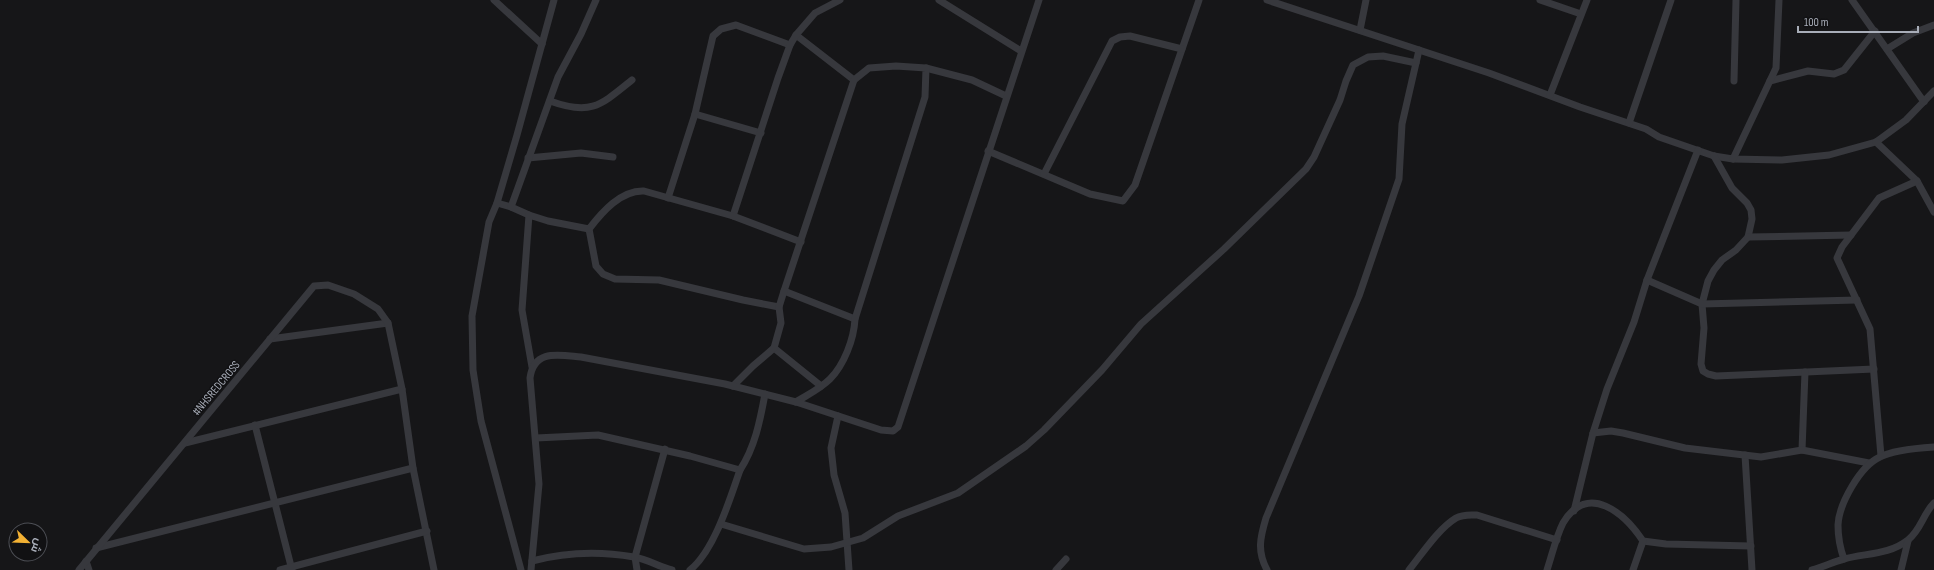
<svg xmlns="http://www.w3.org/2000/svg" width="1934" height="570" font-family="'Sofia Sans Condensed',Cairo,sans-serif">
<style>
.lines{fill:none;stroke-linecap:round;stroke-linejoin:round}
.street{stroke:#37383d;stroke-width:7}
.labels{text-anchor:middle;stroke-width:3;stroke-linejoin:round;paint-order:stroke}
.street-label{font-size:12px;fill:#a8adb8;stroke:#111113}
</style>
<rect width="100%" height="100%" fill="#161618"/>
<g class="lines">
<!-- street -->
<g class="street">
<path d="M494,0L542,44"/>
<path d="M939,0L1021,51"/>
<path d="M1267,0L1489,73L1580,107L1646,129L1659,137L1714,156L1733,159L1782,160L1829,155L1876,142L1906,120L1934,91"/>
<path d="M1540,0L1581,14"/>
<path d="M1852,0L1924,102"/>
<path d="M1360,30L1366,0"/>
<path d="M796,35L854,80"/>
<path d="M1887,49L1913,33L1934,25"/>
<path d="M926,68L972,80L1006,96"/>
<path d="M1734,81L1736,0"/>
<path d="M1770,81L1808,71L1834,74L1844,70L1875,31"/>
<path d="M1550,95L1587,0"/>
<path d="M550,101C591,116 601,105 632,80"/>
<path d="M695,114L761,133"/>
<path d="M1629,123L1671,0"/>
<path d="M1876,142L1917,181L1934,212"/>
<path d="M988,151L1090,194L1123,201L1135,185L1199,0"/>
<path d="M1714,156L1732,188L1747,203L1751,210L1752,219L1748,237L1736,250L1722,260L1714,270L1708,281L1702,304L1704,328L1701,364L1703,371L1708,374L1716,376L1874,369"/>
<path d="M528,158L581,153L613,157"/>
<path d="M1733,159L1776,68L1779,0"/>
<path d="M1044,174L1112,41L1120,37L1130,36L1182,49"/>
<path d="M668,198L695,114L713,36L721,29L736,25L790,45"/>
<path d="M497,203L511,207"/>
<path d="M529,215L511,207L558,77L581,34L596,0"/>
<path d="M733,216L778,78L790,45L796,35L815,13L840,0"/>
<path d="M589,229L596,266L603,274L615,279L659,280L743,300L779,307"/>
<path d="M1748,237L1851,235"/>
<path d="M1647,280L1702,304L1857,300"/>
<path d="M784,291L855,319"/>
<path d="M270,339L388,323"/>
<path d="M774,348L821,386"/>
<path d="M532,367L522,310L529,215L548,221L589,229C602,212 621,190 644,191L733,216L801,242"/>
<path d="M733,386L753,366L774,348L781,323L779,307L784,291L854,80L869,68L896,66L926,68L925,97L855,319C854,339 844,365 830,379C820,389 807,395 796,402"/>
<path d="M838,416L831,448L834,475L845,513L849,570"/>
<path d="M255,425L292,570"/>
<path d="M1593,433L1607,389L1634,322L1647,280L1698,150"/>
<path d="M536,438L598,435L690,456L740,470C755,447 760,421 765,394"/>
<path d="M185,443L402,389"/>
<path d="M1802,450L1805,372"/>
<path d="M1745,455L1752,570"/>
<path d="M1881,456L1870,329L1837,258L1842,247L1879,198L1917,181"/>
<path d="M1574,511L1593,433L1611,431L1623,433L1685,448L1761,457L1802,450L1869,463"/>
<path d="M721,524L804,549L831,547L863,538L898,516L958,493L1026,446L1044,430L1102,370L1141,324L1224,249L1306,169L1314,157L1340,100L1346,81L1353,65L1368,57L1383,56L1416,63"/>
<path d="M96,548L413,468"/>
<path d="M1844,559C1840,548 1838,537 1838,525C1839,504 1860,466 1880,457C1893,450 1919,448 1934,447"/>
<path d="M86,561L89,570"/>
<path d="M532,561C566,552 600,551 634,557C647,559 660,567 672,570"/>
<path d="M79,570L314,286L328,285L354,294L378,309L388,323L402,389L413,468L434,570"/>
<path d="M280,570L427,531"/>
<path d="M521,570L481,421L473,370L472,316L489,222L497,203L517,135L554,0"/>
<path d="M531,570L539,484L530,378C534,349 558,355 581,357L725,384L796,402L881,430L893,431L898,427L1039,0"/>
<path d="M637,570L635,557L665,449"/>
<path d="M690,570C714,551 730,499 740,470"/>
<path d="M1056,570L1066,559"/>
<path d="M1267,570C1257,551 1260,538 1266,518L1359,296L1399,179L1402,124L1419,50"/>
<path d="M1409,570C1422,554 1438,529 1456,518C1463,514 1470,515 1477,515L1557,540"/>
<path d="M1547,570C1552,555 1556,537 1563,523C1588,481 1625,514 1643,541L1666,544L1751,546"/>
<path d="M1633,570L1643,541"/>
<path d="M1812,570C1823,567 1833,562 1844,559C1866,553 1889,555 1908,540C1921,530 1923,514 1934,503"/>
<path d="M1901,570L1908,541"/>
</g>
</g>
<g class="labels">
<!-- street labels -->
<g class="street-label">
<text transform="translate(216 388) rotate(-50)" y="4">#NHSREDCROSS</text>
</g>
</g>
<!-- north arrow -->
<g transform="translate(28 542) rotate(113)"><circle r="19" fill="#111113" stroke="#4d4f55"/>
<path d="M0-3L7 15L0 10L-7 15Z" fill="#f2b134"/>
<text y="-6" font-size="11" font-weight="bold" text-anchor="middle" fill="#a8adb8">ش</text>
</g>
<!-- scale -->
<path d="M1798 26v6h120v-6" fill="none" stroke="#a8adb8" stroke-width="2"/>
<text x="1804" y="26" font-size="12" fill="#a8adb8" stroke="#111113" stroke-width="3" paint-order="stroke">100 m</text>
</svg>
